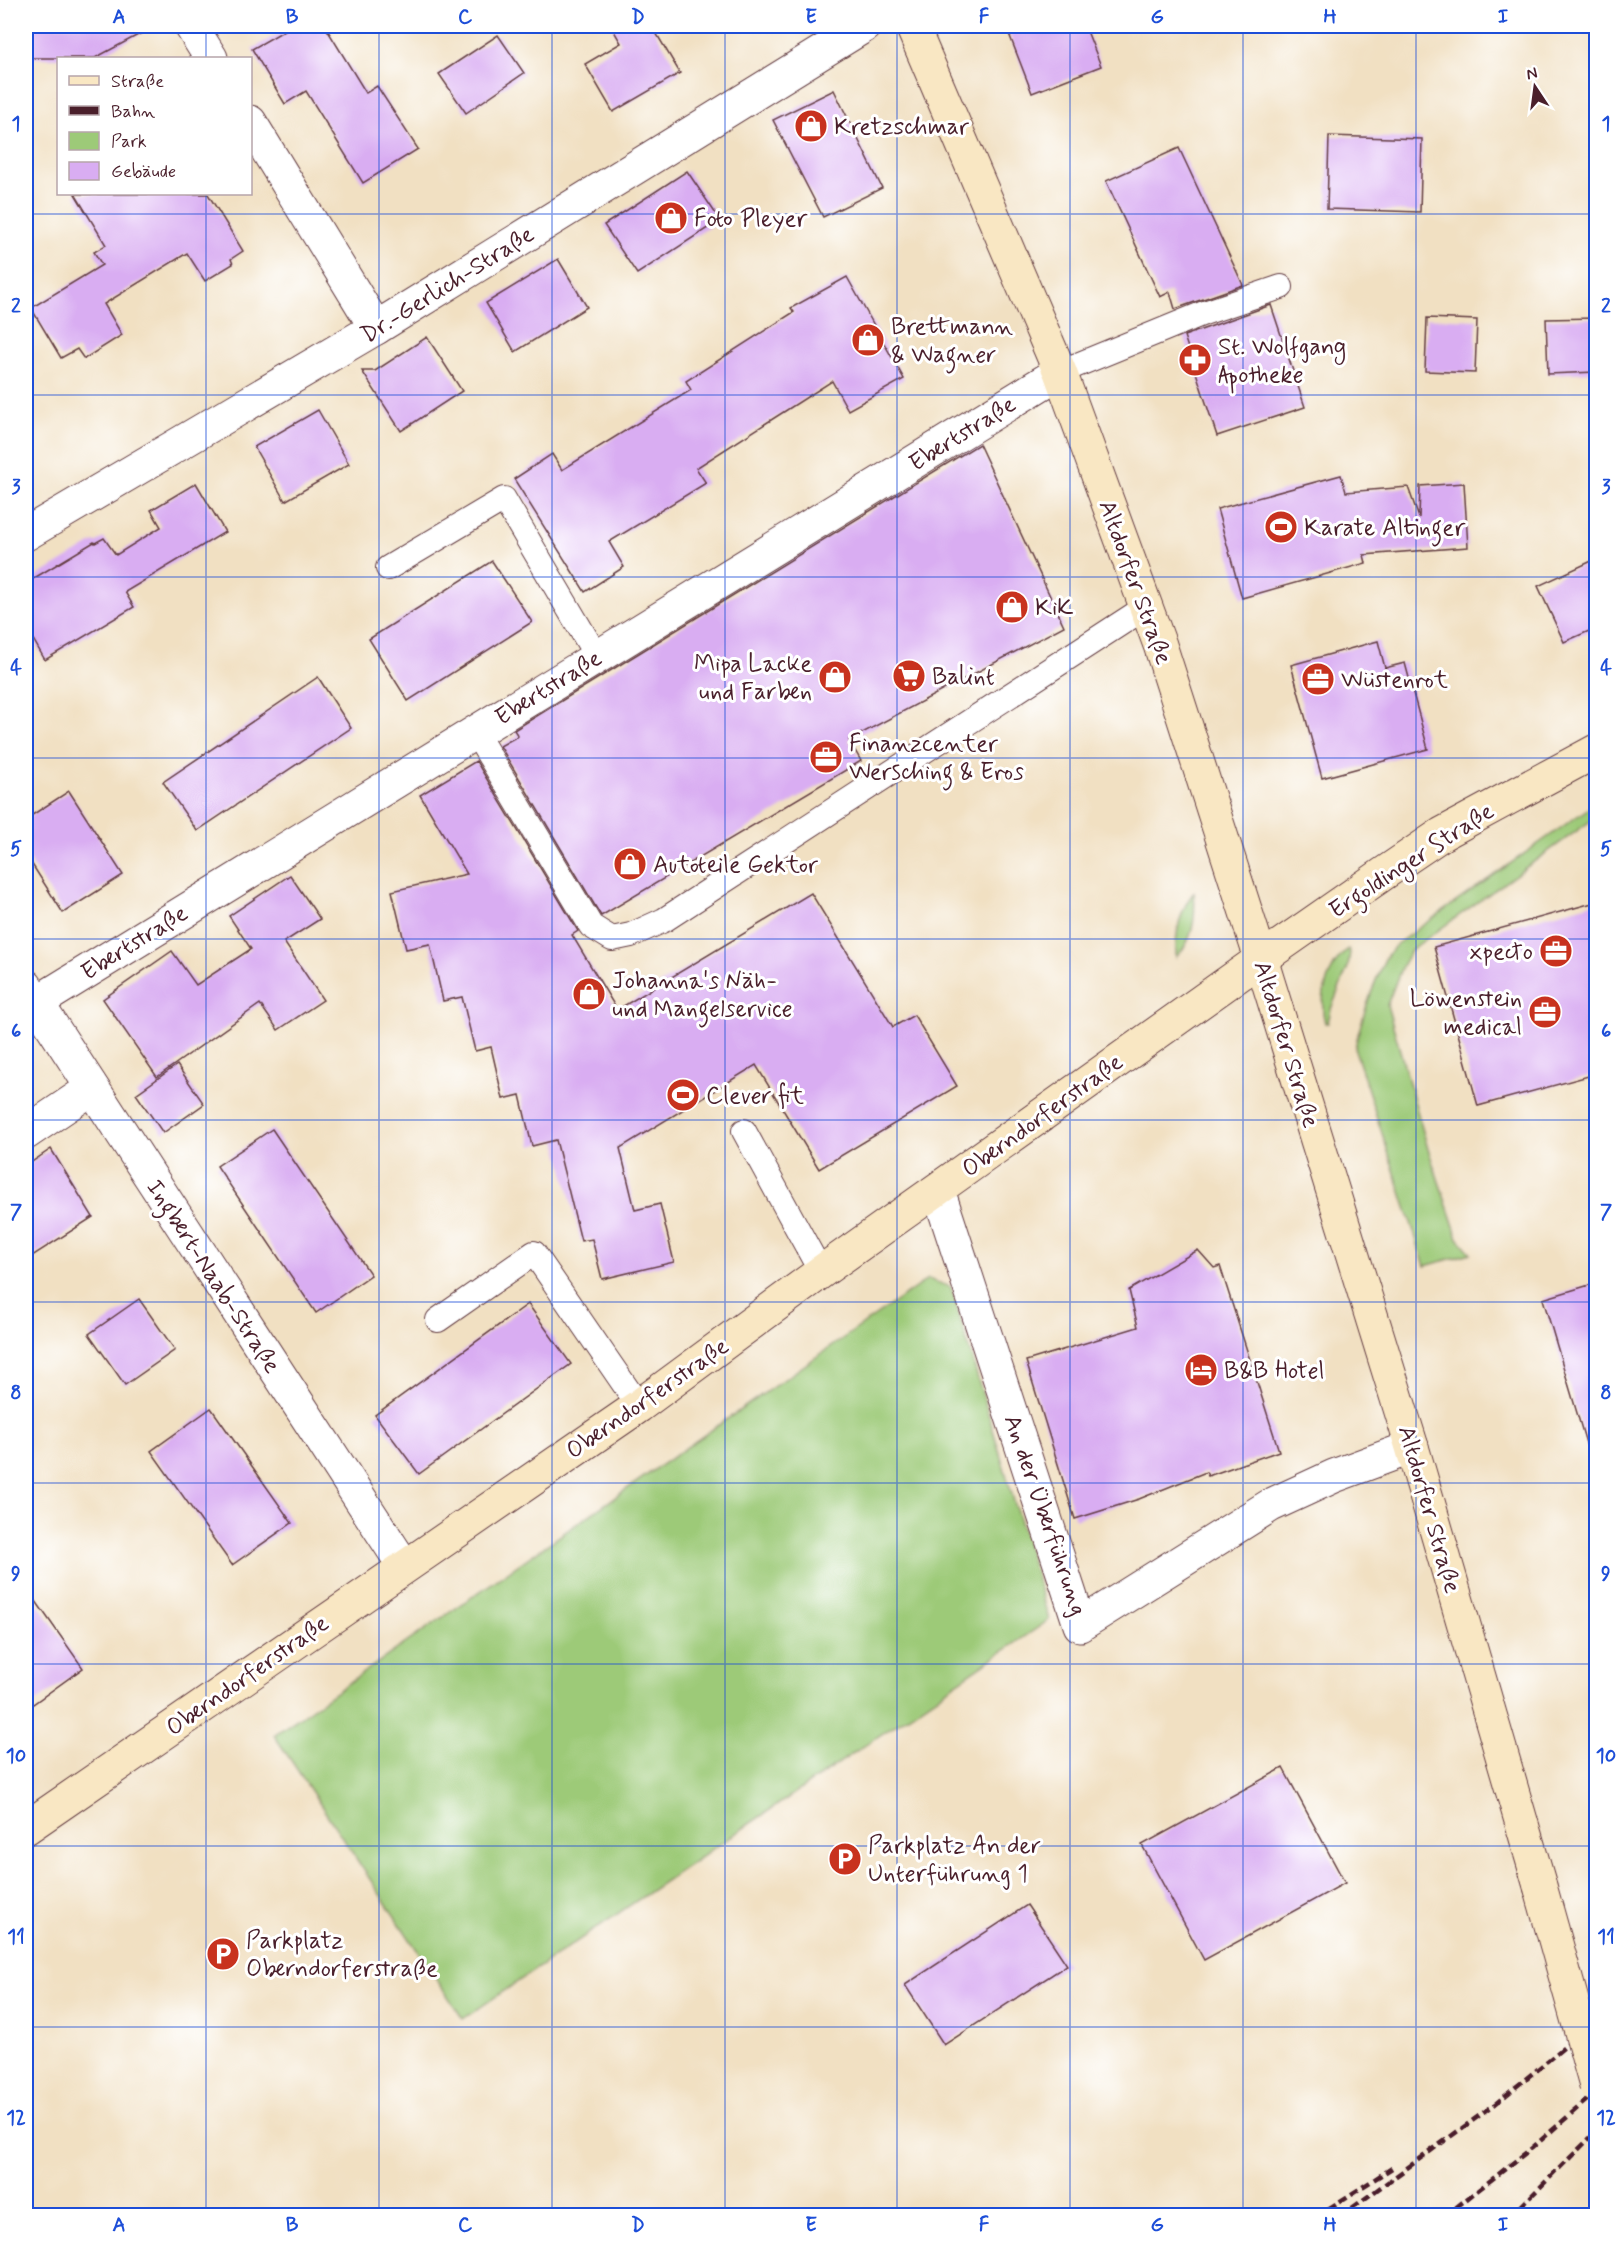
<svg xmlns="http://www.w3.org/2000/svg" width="1622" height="2241" font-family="Mynerve,sans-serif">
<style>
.green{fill:#9dca78;stroke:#747452;stroke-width:1.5}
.building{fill:#d9adf2}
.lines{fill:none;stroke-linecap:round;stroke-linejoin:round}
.lane-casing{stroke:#633c42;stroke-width:26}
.street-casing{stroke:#633c42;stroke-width:35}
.secondary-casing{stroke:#633c42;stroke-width:35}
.lane{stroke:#fff;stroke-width:24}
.street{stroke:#fff;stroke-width:33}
.secondary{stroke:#f9e7c3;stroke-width:33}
.rail{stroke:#4a1f2b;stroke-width:4.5;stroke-dasharray:9 4.5;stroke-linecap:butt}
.secondary-bridge-casing{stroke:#633c42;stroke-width:35;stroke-linecap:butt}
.secondary-bridge{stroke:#f9e7c3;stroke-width:33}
.grid{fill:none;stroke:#1d4ed8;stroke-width:1.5;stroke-opacity:0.55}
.labels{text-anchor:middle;stroke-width:6;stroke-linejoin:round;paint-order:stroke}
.poi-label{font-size:24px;fill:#4a1f2b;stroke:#fff;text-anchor:start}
.street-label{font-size:24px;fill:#4a1f2b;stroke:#fff}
.neatline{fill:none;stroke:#1d4ed8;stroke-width:2}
.grid-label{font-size:20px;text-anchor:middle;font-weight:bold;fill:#1d4ed8}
</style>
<rect width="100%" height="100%" fill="#fff"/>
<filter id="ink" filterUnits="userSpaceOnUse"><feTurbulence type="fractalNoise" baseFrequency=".0167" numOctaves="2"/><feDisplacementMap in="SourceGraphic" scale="12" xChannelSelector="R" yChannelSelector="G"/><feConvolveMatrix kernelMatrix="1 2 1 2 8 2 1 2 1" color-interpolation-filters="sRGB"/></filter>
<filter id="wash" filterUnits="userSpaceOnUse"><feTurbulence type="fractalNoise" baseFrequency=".008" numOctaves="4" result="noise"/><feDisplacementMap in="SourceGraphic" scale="24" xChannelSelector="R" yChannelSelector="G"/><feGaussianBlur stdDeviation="1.35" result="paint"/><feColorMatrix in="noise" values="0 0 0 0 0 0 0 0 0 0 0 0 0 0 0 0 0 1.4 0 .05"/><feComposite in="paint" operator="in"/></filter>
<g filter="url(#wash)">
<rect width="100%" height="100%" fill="#f1e0c2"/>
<!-- green -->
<g class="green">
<path d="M1596,803V817L1411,950L1402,966L1387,1005L1428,1149L1458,1238L1471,1253L1425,1266L1355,1050C1356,1034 1379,967 1388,954C1391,950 1395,947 1398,943Z"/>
<path d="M1194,892C1196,914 1194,941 1176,957C1175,934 1180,910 1194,892Z"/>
<path d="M1348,949L1350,952L1348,967L1331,1009L1328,1023H1325C1318,998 1328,966 1348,949Z"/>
<path d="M928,1279L951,1287L1049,1620L463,2019L274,1735Z"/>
</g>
<g id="blocks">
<!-- building -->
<g class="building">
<path d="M26,26H155L95,58H26Z"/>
<path d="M292,26H325L366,93L377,86L418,149L363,183L306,91L285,104L252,49Z"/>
<path d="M611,26H652L680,73L613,112L585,64L621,43Z"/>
<path d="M1006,26H1085L1101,66L1032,93Z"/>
<path d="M498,35L524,73L466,113L439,74Z"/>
<path d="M834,90L882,188L823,217L773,120Z"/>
<path d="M1329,136L1422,139L1420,212L1327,209Z"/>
<path d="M1179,148L1243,285L1175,309L1170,292L1160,297L1106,181Z"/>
<path d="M687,171L720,220L637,274L604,225Z"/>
<path d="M75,194H208L243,251L231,259L233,264L205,281L187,253L104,304L122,335L84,359L77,349L61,358L31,308L102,265L94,252L106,245Z"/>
<path d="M558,259L587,307L515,352L486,303Z"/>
<path d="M847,277L904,379L848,410L832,381L696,468L706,483L609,542L624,567L585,592L514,479L552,454L562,470L691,390L686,381L794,312L791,308Z"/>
<path d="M1271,305L1305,407L1217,436L1184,336Z"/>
<path d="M1427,318L1477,320L1475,373L1425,371Z"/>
<path d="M1596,318V372L1548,374L1546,319Z"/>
<path d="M427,337L462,391L401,431L362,371H375Z"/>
<path d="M318,410L349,464L285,501L254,447Z"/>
<path d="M979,444L1064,626L849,740L861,761L601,916L500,746L518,736L514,730Z"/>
<path d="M1341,475L1346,492L1408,487L1419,518L1420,486L1464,483L1468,547L1364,555L1366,563L1242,598L1217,509Z"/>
<path d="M196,483L225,532L125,592L134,607L45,660L26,627V583L94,542L95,543L104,538L116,555L161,527L151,510Z"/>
<path d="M1596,559V628L1564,642L1538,586Z"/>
<path d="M492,561L532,622L408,701L369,639Z"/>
<path d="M1378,641L1385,668L1405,663L1428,749L1322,778L1291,665Z"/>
<path d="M318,677L351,728L197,831L163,782Z"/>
<path d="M476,761L578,931L572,935L617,1010L811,893L893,1027L914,1015L957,1086L819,1169L756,1065L620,1148L635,1210L660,1204L674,1262L602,1279L592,1239L581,1241L556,1140L532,1146L520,1095L503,1099L491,1047L475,1051L462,997L443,1001L430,944L406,949L392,891L467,874L420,795Z"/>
<path d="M69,791L123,875L63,913L26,855V819Z"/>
<path d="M290,875L320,919L284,942L323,1000L278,1030L260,1004L157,1077L103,999L172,951L196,985L251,949L229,916Z"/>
<path d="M1596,902V1074L1478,1106L1434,947Z"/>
<path d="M177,1065L204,1104L163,1133L136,1094Z"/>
<path d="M272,1129L371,1275L316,1313L217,1166Z"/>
<path d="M51,1149L93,1217L26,1260V1166Z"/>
<path d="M1198,1250L1214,1268L1220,1266L1279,1451L1208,1476L1206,1472L1139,1499L1075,1519L1026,1361L1138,1327L1129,1290Z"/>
<path d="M1596,1283V1449L1588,1450L1543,1299Z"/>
<path d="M139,1299L175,1350L125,1385L89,1334Z"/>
<path d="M528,1304L571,1364L419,1474L375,1415Z"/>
<path d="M211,1408L292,1523L232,1565L151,1451Z"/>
<path d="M26,1587L83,1668L26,1709Z"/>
<path d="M1283,1768L1345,1883L1204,1960L1142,1845Z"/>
<path d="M1027,1905L1067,1965L944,2045L905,1985Z"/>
</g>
</g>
</g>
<g filter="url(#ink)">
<use href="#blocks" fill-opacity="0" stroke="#633c42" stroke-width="1.5"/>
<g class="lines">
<defs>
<g id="lane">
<path d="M1060,372L1204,313L1281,287"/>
<path d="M388,568L504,499L597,657"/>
<path d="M475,732L591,926L612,939L631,935L664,920L1146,607"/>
<path d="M744,1131L821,1272"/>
<path d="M438,1320L534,1253L639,1406"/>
</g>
<g id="street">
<path d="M191,26L211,58"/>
<path d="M250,122L376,328"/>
<path d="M26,534L376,328L864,26"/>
<path d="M26,986L404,1566"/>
<path d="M36,1003L1060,372"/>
<path d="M26,1133L91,1089"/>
<path d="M938,1190L1080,1625L1271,1505L1334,1476L1412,1447"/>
</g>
<g id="secondary">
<path d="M912,26L1060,372L1160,645L1261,959L1412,1447L1540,1886"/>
<path d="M26,1828L639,1406L821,1272L1261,959L1383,874L1442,834L1596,751"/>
</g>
</defs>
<!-- lane casing -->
<use href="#lane" class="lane-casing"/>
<!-- street casing -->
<use href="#street" class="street-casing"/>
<!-- secondary casing -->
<use href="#secondary" class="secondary-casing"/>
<!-- lane -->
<use href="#lane" class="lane"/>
<!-- street -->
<use href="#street" class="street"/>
<!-- secondary -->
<use href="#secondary" class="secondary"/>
<!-- rail -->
<g class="rail">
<path d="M1317,2216L1392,2168"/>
<path d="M1341,2216L1494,2105L1596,2021"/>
<path d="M1445,2216L1532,2148L1596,2092"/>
<path d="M1511,2216L1596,2132"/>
</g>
<defs>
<path id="secondary-bridge" d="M1540,1886L1596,2086"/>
</defs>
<!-- secondary-bridge casing -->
<use href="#secondary-bridge" class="secondary-bridge-casing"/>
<!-- secondary-bridge -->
<use href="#secondary-bridge" class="secondary-bridge"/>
</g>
</g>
<!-- grid -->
<path class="grid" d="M206,26V58M379,26V2216M552,26V2216M725,26V2216M897,26V2216M1070,26V2216M1243,26V2216M1416,26V2216M206,194V2216M26,214H1596M26,395H1596M26,577H1596M26,758H1596M26,939H1596M26,1120H1596M26,1302H1596M26,1483H1596M26,1664H1596M26,1846H1596M26,2027H1596"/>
<!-- icons -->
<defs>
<symbol id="shop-disc" viewBox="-11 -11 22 22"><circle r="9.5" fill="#c8321e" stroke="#fff"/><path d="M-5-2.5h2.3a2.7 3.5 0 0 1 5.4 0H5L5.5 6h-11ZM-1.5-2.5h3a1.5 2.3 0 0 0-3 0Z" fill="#fff"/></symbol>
<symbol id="pharmacy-disc" viewBox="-11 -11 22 22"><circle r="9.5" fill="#c8321e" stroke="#fff"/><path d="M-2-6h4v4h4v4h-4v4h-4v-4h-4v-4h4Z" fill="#fff"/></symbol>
<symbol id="stadium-disc" viewBox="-11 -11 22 22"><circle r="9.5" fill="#c8321e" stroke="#fff"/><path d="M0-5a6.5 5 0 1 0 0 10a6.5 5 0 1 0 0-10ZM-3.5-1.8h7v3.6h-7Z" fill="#fff"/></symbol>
<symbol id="supermarket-disc" viewBox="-11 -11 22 22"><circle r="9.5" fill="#c8321e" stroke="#fff"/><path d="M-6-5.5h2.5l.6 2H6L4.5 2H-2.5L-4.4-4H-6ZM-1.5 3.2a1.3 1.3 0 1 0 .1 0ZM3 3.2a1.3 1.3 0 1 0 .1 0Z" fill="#fff"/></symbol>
<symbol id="office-disc" viewBox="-11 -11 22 22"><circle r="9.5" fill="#c8321e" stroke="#fff"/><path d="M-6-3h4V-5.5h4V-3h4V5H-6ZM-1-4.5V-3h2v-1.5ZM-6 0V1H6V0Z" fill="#fff"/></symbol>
<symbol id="hotel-disc" viewBox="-11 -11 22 22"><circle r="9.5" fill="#c8321e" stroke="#fff"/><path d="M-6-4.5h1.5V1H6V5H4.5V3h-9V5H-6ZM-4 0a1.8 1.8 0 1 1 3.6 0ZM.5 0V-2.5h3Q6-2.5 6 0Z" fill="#fff"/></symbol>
<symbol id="parking-disc" viewBox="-11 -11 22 22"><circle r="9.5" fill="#c8321e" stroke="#fff"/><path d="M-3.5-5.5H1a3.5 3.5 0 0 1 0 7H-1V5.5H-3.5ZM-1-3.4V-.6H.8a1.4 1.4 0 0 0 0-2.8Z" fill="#fff"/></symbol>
</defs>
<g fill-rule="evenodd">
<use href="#shop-disc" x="792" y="107" width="38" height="38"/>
<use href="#shop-disc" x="652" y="199" width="38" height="38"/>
<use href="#shop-disc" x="849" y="321" width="38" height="38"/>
<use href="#pharmacy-disc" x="1176" y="341" width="38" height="38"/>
<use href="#stadium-disc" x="1262" y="508" width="38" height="38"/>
<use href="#shop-disc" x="993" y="588" width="38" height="38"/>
<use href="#supermarket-disc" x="890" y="657" width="38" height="38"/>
<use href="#shop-disc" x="816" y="658" width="38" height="38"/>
<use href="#office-disc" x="1299" y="660" width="38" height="38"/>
<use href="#office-disc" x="807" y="738" width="38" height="38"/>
<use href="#shop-disc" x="611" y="845" width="38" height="38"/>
<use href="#office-disc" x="1537" y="932" width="38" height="38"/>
<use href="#shop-disc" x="570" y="975" width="38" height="38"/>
<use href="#office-disc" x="1526" y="993" width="38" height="38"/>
<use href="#stadium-disc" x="664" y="1076" width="38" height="38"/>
<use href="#hotel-disc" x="1182" y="1351" width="38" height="38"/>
<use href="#parking-disc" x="826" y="1840" width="38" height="38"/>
<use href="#parking-disc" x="204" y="1935" width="38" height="38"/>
</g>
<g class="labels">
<!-- poi labels -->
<g class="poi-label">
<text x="834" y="134">Kretzschmar</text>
<text x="694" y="226">Foto Pleyer</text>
<text x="891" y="334">Brettmann<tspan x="891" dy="28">&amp; Wagner</tspan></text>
<text x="1218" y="354">St. Wolfgang<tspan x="1218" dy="28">Apotheke</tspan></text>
<text x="1304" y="535">Karate Altinger</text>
<text x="1035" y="615">KiK</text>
<text x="812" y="671" text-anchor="end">Mipa Lacke<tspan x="812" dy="28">und Farben</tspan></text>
<text x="932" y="684">Balint</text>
<text x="1341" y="687">Wüstenrot</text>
<text x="849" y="751">Finanzcenter<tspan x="849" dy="28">Wersching &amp; Eros</tspan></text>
<text x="653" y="872">Autoteile Gektor</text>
<text x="1533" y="959" text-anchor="end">xpecto</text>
<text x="612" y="988">Johanna's Näh-<tspan x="612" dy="28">und Mangelservice</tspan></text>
<text x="1522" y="1006" text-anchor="end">Löwenstein<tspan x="1522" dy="28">medical</tspan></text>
<text x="706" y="1103">Clever fit</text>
<text x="1224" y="1378">B&amp;B Hotel</text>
<text x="868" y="1853">Parkplatz An der<tspan x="868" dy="28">Unterführung 1</tspan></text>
<text x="246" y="1948">Parkplatz<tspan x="246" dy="28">Oberndorferstraße</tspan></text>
</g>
<!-- street labels -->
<g class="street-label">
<text transform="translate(447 284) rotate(-32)" y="8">Dr.-Gerlich-Straße</text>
<text transform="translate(962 433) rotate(-32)" y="8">Ebertstraße</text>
<text transform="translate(1136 582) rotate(70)" y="8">Altdorfer Straße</text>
<text transform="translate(548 687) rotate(-32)" y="8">Ebertstraße</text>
<text transform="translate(1411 860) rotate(-33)" y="8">Ergoldinger Straße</text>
<text transform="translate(134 942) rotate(-32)" y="8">Ebertstraße</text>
<text transform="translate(1287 1044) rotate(73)" y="8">Altdorfer Straße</text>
<text transform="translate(1042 1115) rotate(-36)" y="8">Oberndorferstraße</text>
<text transform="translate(214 1276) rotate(57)" y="8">Ingbert-Naab-Straße</text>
<text transform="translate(647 1398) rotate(-35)" y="8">Oberndorferstraße</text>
<text transform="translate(1430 1509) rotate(74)" y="8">Altdorfer Straße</text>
<text transform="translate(1046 1515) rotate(71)" y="8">An der Überführung</text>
<text transform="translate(247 1675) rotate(-35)" y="8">Oberndorferstraße</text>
</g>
</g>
<!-- margin -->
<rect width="1622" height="2241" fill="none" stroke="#fff" stroke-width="66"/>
<!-- legend -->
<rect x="57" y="57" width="195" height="138" fill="#ffffff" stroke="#b7a5aa" stroke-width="1.5"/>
<rect x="69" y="76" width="30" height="9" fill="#f9e7c3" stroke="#b7a5aa" stroke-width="1.5"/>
<text x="111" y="87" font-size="18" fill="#4a1f2b">Straße</text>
<rect x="69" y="106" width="30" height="9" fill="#4a1f2b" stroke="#b7a5aa" stroke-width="1.5"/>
<text x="111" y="117" font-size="18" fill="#4a1f2b">Bahn</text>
<rect x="69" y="132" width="30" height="18" fill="#9dca78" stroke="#b7a5aa" stroke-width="1.5"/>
<text x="111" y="147" font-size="18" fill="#4a1f2b">Park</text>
<rect x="69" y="162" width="30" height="18" fill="#d9adf2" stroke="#b7a5aa" stroke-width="1.5"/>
<text x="111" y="177" font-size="18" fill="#4a1f2b">Gebäude</text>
<!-- north arrow -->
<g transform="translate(1535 87) rotate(347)" stroke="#ffffff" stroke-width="4.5" paint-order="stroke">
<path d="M0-4.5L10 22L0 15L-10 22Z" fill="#4a1f2b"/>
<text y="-9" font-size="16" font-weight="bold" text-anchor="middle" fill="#4a1f2b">N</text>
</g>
<rect x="33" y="33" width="1556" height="2175" class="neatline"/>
<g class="grid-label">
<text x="119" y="23">A</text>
<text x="292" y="23">B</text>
<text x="465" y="23">C</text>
<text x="638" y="23">D</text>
<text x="811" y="23">E</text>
<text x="984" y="23">F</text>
<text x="1157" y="23">G</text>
<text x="1330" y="23">H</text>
<text x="1503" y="23">I</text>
<text x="16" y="130">1</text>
<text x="1606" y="130">1</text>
<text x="16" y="312">2</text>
<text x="1606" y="312">2</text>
<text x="16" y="493">3</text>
<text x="1606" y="493">3</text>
<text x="16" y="674">4</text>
<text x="1606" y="674">4</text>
<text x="16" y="855">5</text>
<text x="1606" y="855">5</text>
<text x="16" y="1037">6</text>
<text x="1606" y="1037">6</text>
<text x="16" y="1218">7</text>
<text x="1606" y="1218">7</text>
<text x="16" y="1399">8</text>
<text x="1606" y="1399">8</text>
<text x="16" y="1580">9</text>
<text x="1606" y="1580">9</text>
<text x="16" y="1762">10</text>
<text x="1606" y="1762">10</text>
<text x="16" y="1943">11</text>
<text x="1606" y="1943">11</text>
<text x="16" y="2124">12</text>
<text x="1606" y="2124">12</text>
<text x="119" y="2231">A</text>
<text x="292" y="2231">B</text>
<text x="465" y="2231">C</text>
<text x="638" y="2231">D</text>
<text x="811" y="2231">E</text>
<text x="984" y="2231">F</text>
<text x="1157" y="2231">G</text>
<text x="1330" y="2231">H</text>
<text x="1503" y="2231">I</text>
</g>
</svg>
